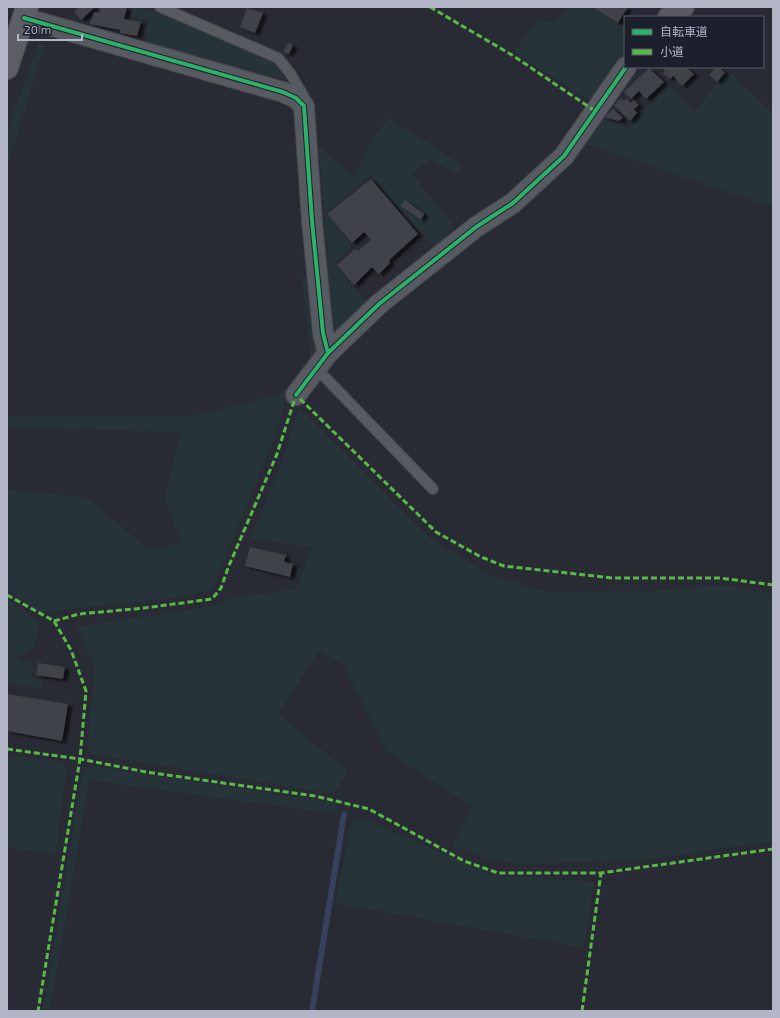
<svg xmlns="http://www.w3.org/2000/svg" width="780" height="1018" font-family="'Exo 2','Noto Sans JP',sans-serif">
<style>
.green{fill:#263439}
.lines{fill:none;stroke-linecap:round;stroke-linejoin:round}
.stream{stroke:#37405d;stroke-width:6}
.building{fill:#3f424a;filter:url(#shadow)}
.lane-casing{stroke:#44464c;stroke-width:12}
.street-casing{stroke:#44464c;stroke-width:22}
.secondary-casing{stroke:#44464c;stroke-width:24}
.lane{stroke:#585a62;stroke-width:10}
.street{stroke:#585a62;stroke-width:20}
.secondary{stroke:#5c5e66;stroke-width:22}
.quiet{stroke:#58b947;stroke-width:3;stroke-dasharray:6 3;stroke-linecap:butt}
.cycleway-casing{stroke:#1c202d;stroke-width:6}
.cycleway{stroke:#2db169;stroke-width:4}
</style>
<defs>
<filter id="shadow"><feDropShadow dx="4.5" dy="2.5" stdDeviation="1" flood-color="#0009"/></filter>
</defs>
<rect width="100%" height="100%" fill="#282b33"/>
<!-- green -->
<g class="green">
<path d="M132,7H142L273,60L285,80L146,42L148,20L130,16Z"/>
<path d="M569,7H590L625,28V58L593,103L514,52L537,20L555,22Z"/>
<path d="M39,43L45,45L7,168V129Z"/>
<path d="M729,72L773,113V207L583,143L602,119L629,128L668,85L694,111Z"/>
<path d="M389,118L463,166L455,174L430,159L412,174L454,226L438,249L423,236L371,175L325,213L352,246L334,264L369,305L342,329L334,332L332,314L319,147L354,177L375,135Z"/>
<path d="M302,275L310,279L318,357L300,378L286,400L272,443L213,589L186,597L41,612L7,590V489L85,498L109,515L149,551L181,542L165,500L180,432L7,427V416H193L281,394L310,357Z"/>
<path d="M299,407L430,538L489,575L547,592L648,591L725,585L773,593V841L652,859L530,864L494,861L453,846L472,807L386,751L343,664L319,651L278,714L348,771L334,794L92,754L87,746L90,720L94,667L77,627L215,605L231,598L296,589L312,547L251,538L283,459Z"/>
<path d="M7,599L40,622L34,649L15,659L31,663L32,676L42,681L40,689L7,683Z"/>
<path d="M7,755L62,762L67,768L55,855L7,847Z"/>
<path d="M92,766L339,803L337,814L89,780L50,1011H43L82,773L85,768Z"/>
<path d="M352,818L367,820L492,875L594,882L584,948L335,903Z"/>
</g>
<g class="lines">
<!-- stream -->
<path class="stream" d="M312,1011L344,814"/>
</g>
<!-- building -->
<g class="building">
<path d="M79,7H95L81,20L74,12Z"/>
<path d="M100,7H127L124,19L141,22L137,36L120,33V30L90,24L94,12L99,13Z"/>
<path d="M592,7H628L618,23Z"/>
<path d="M247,8L263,13L255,33L240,27Z"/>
<path d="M288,43L293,45L289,54L283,52Z"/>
<path d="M661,67H688L687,68L694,74L682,86L673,76L670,79L663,74L665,70Z"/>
<path d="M716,67H719L725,73L717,82L709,75Z"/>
<path d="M649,68L664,82L646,99L639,91L631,99L624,92Z"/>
<path d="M621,98L624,101L627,98L630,103L634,100L639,105L634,109L637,113L630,121L614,105Z"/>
<path d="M613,109L623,118L619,121L605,117Z"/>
<path d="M371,179L418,234L389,260L390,263L379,274L372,267L354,285L337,265L355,249L358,251L371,240L364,232L352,243L327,214Z"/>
<path d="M405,200L424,214L421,220L401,206Z"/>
<path d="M250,547L286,555L284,562L293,564L290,577L245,566Z"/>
<path d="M38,663L65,667L63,679L36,675Z"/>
<path d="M7,694L68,704L62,741L7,731Z"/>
</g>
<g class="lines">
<defs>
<g id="lane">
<path d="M160,7L278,58L290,73L304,97V100"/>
<path d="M316,368L433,489"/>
</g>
<g id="street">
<path d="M668,17L684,7"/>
<path d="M24,18L283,92L296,98L304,106L312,221L323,333L328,353"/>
<path d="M296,395L328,353L379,304L476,227L513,203L564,156L626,67"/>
</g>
<path id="secondary" d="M7,68L27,7"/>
</defs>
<!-- lane casing -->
<use href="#lane" class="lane-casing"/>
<!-- street casing -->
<use href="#street" class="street-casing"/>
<!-- secondary casing -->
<use href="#secondary" class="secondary-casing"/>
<!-- lane -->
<use href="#lane" class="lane"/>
<!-- street -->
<use href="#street" class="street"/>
<!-- secondary -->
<use href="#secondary" class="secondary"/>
<!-- quiet -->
<g class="quiet">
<path d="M430,7L512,55L595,111"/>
<path d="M7,595L54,621L71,650L86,691L80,759L38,1011"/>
<path d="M54,621L79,614L144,608L212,599L221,588L228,568L277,454L296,395L436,532L481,557L504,566L612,578H720L773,585"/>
<path d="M7,749L80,759L146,772L315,796L369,809L464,861L498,873H601L773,849"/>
<path d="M582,1011L601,873"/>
</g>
<defs>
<g id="cycleway">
<path d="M24,18L283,92L296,98L304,106L312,221L323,333L328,353"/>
<path d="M296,395L328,353L379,304L476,227L513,203L564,156L626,67"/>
</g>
</defs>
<!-- cycleway casing -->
<use href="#cycleway" class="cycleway-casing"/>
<!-- cycleway -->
<use href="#cycleway" class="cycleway"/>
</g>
<!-- border -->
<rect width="780" height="1018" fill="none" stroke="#b1b5c5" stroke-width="16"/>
<!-- legend -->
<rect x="624" y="16" width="140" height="52" fill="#1c202d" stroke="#585c6a"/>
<rect x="632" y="29" width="20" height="6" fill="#2db169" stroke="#585c6a"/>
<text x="660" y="36" font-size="12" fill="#b1b5c5">自転車道</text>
<rect x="632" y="49" width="20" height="6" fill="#58b947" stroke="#585c6a"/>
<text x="660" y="56" font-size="12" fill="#b1b5c5">小道</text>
<!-- scale -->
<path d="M18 34v6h64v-6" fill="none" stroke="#b1b5c5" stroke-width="2"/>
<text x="24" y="34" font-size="12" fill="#b1b5c5" stroke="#1c202d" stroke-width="3" paint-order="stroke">20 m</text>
</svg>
